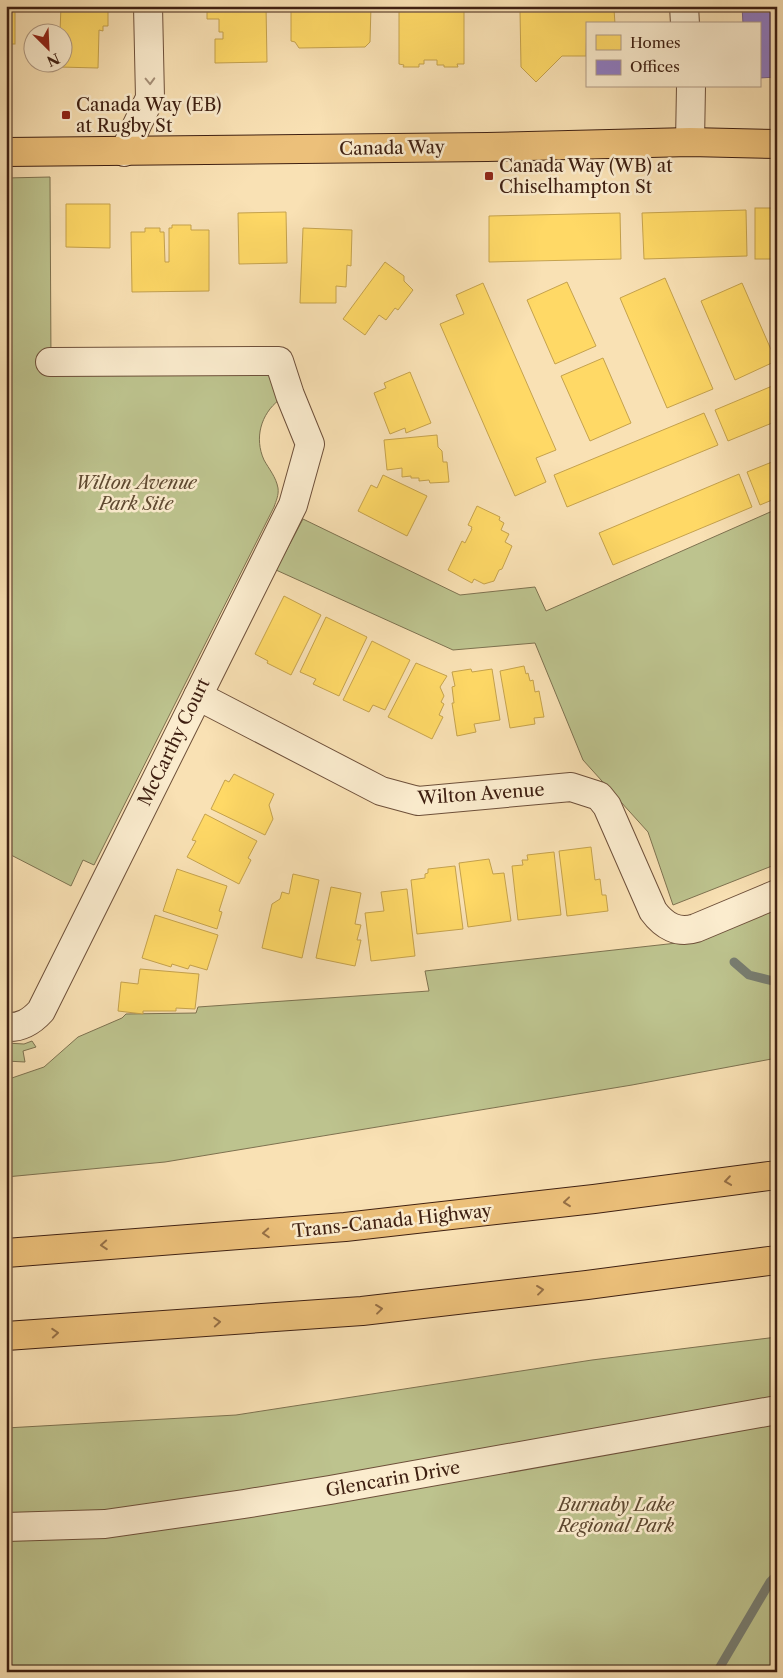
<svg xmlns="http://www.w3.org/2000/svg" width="783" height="1678" font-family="'Libre Caslon Text',serif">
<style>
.green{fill:#bdc38e;stroke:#7e7250}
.homes{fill:#ffd966;stroke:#c5a24d}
.offices{fill:#8e7cc3;stroke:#76608e}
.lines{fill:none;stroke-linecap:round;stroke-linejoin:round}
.stream{stroke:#787e72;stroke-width:9}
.minor-casing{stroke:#6e503a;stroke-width:30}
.major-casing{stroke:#3f2012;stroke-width:30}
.highway-casing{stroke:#3f2012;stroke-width:30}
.minor{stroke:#fbecce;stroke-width:28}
.major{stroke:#ecc07a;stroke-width:28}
.highway{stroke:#ecc07a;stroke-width:28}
.oneway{stroke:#a69079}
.oneway2{stroke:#967046}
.poi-dot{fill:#8f2418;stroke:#fbecce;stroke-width:2}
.labels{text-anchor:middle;stroke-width:5;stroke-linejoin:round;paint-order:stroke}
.poi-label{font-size:18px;fill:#3f2012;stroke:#fbecce;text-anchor:start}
.street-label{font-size:18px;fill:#3f2012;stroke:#fbecce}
.park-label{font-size:18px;font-style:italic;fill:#5e4931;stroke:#fbecce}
</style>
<rect width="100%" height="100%" fill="#f9e1b4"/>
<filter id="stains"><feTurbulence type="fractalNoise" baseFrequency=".004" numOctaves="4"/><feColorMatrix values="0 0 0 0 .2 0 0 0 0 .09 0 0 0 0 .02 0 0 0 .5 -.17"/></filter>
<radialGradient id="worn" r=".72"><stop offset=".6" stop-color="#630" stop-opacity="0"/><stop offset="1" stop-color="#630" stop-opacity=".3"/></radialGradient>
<!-- green -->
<g class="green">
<path d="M50,177L51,362L279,361V400C261,414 254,438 264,460C269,469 276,477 278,488C279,495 276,501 274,507L94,865L83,860L71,886L11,855L6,838V178Z"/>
<path d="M777,509V864L673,905L648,832L583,760L535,643L453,650L276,570L303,519L460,595L535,587L546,611Z"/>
<path d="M777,906V1058L632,1085L165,1162L6,1177V1080L44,1067L78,1037L122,1018L126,1014L196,1013L198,1007L429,991L425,971L695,941Z"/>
<path d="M32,1041L36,1047L23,1051L25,1062L6,1061V1043L24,1044Z"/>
<path d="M777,1337V1672H6V1428L236,1415L592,1360Z"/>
</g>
<!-- homes -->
<g class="homes">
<rect x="6" y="6" width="9" height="38"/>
<path d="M61,6H108V26H103V31L99,30L98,68L59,67V62H62V32H60Z"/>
<path d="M207,6H266L267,62L215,63V39H223V32H219V19H207Z"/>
<path d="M291,6H371L370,42L365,47L299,48L295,42L291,41Z"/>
<path d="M399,6H464V64H457L458,67H444V65H437V60H424V64H419V67H403L404,65L399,64Z"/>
<path d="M614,9L615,24H587L586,56H562L536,82L521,67L520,11Z"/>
<path d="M66,204H110V248L66,247Z"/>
<rect x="755" y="208" width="22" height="51"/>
<path d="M746,210L747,256L644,259L642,213Z"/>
<path d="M286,212L287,263L239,264L238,213Z"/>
<path d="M620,213L621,259L489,262V216Z"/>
<path d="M172,225H191V230H209V291L132,292L131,232H145V228H160V232H164L165,262H169V228H172Z"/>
<path d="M303,228L352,230L351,266L347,265L346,287L336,286V303H300Z"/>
<path d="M385,262L404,276V281L413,290L398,310L395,308L386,320L379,315L365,335L343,319Z"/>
<path d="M665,278L713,389L667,408L620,298Z"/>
<path d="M567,282L596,346L555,364L527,300Z"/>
<path d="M483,283L556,450L536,458L546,482L515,496L440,324L464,314L456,295Z"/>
<path d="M742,283L776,361L735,380L701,301Z"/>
<path d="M603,358L631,423L590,441L561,376Z"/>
<path d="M410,372L431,423L406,433L405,428L390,434L374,393L386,388L384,383Z"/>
<path d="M777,384V421L728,441L715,410Z"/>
<path d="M704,413L718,445L567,507L554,475Z"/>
<path d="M437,435L438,447L442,451L443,462H447L449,482L430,483L429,480L419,481V478H411V476L402,477V468L387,470L384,440Z"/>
<path d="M777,460V498L760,505L747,472Z"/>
<path d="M739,474L752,507L613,565L599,533Z"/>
<path d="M383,475L427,496L407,536L358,511L371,485L377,488Z"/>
<path d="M477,506L500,517L499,520L504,523L501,530L509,534L505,542L512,546L502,569L499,570L494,581L484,584L474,579L472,583L448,570L462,541L465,543L472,529H471L472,527L468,525Z"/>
<path d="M284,596L321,615L291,675L267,663L268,661L255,654Z"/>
<path d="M326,617L367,637L339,696L313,684L316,679L300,672Z"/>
<path d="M372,641L410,660L385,710L373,705L369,712L343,700Z"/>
<path d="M416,663L447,676L440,687L444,696L441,702L444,704L439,715L443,717L432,739L388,717Z"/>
<path d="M524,666L526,674L528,673L530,681L533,680L535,692L539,691L544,717L534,718L535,724L510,728L500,671Z"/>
<path d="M471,669L472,672L492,669L500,720L474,724L476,732L457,736L452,703H454L452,687L455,686L452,672Z"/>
<path d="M234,774L274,794L269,805L273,819L265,835L211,809L225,780L229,782Z"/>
<path d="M205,814L257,841L248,858L251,860L239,884L187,857L196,841L192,840Z"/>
<path d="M591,847L595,880L600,879L602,895H606L608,911L567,916L559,851Z"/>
<path d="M554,852L561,915L518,920L512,866L523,865L522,860H528L527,855Z"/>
<path d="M489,859L493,874L504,873L511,921L468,927L459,863Z"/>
<path d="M455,866L463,929L417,934L411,880L425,878V874L428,873V869Z"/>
<path d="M177,869L227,886L219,911L222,912L217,929L163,911Z"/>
<path d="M293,874L319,880L302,958L262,948L272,904L280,899L282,892L289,894Z"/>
<path d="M331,887L361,893L355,924L361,925L357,940H361L355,966L316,958Z"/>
<path d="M407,889L415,956L371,961L365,913L384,911L381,892Z"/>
<path d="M155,915L218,935L207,970L190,965L188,969L172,964L171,967L142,958Z"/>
<path d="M140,969L199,974L195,1009L176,1008V1011H143V1014L118,1011L121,982L138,984Z"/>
</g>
<!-- offices -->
<path class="offices" d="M742,6H777V77L759,78V24H743Z"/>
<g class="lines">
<!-- stream -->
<g class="stream">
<path d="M734,962L749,975L777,982"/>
<path d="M717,1672L770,1582L777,1575"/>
</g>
<defs>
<g id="minor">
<path d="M684,6L685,24"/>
<path d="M690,142L691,86"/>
<path d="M124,152L150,98L148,6"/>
<path d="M198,696L381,791L418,801L571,787L599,796L607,806L653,911C664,926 678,934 696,928L777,894"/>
<path d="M6,1027C21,1028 31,1022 41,1011L293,505L310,444L290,395L279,361L50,362"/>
<path d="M6,1527L105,1524L244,1504L330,1490L777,1410"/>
</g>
<path id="major" d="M6,152L487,147L690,142L777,144"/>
<g id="highway">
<path d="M6,1253L345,1227L594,1199L777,1175"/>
<path d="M6,1336L362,1311L587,1285L777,1260"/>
</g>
</defs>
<!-- minor casing -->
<use href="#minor" class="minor-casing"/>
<!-- major casing -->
<use href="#major" class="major-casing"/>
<!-- highway casing -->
<use href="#highway" class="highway-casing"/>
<!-- minor -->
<use href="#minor" class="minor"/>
<!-- major -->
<use href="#major" class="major"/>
<!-- highway -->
<use href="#highway" class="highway"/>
</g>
<!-- one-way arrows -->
<defs><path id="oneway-chevron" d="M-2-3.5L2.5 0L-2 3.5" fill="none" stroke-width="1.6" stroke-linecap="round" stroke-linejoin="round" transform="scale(1.25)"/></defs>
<use class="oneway" href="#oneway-chevron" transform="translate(150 81) rotate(88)"/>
<g class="oneway2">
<use href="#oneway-chevron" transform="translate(728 1181) rotate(172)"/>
<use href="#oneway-chevron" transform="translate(567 1202) rotate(174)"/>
<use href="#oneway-chevron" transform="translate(266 1233) rotate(176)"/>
<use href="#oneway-chevron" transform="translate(104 1245) rotate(176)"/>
<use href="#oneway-chevron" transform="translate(540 1290) rotate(-7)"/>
<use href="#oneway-chevron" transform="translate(379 1309) rotate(-7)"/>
<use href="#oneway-chevron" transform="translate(217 1322) rotate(-4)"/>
<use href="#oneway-chevron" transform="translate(55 1333) rotate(-4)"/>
</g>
<!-- markers -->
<g class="poi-dot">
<rect x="61" y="110" width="10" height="10" rx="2.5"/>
<rect x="484" y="171" width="10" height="10" rx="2.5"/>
</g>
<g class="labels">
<!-- poi labels -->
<g class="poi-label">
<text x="76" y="111">Canada Way (EB)<tspan x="76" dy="21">at Rugby St</tspan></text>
<text x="499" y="172">Canada Way (WB) at<tspan x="499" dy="21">Chiselhampton St</tspan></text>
</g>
<!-- street labels -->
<g class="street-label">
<text transform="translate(392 148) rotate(-1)" y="6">Canada Way</text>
<text transform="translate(174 742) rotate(-64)" y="6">McCarthy Court</text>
<text transform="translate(481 794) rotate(-4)" y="6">Wilton Avenue</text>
<text transform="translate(392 1221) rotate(-6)" y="6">Trans-Canada Highway</text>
<text transform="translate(393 1479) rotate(-10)" y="6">Glencarin Drive</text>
</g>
<!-- park labels -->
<g class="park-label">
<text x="136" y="489">Wilton Avenue<tspan x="136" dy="21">Park Site</tspan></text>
<text x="616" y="1511">Burnaby Lake<tspan x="616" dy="21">Regional Park</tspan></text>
</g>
</g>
<!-- margin -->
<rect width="783" height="1678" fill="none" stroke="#f9e1b4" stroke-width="25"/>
<rect x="8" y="8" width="768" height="1663" fill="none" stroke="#3f2012" stroke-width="2.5"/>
<rect x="12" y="12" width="758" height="1653" fill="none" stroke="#3f2012"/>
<!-- legend -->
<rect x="586" y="22" width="175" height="65" fill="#fbecce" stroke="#b09a83"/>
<rect x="596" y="35" width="25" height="15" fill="#ffd966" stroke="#b09a83"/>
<text x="630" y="48" font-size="15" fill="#3f2012">Homes</text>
<rect x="596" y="60" width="25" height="15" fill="#8e7cc3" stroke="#b09a83"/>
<text x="630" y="72" font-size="15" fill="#3f2012">Offices</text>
<!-- north arrow -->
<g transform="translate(48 48) rotate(156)"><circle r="24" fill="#fbecce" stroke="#b09a83"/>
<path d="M0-4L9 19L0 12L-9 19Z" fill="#8f2418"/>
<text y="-8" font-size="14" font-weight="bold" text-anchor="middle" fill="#3f2012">N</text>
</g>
<rect width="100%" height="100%" filter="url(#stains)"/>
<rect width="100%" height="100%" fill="url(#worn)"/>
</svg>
